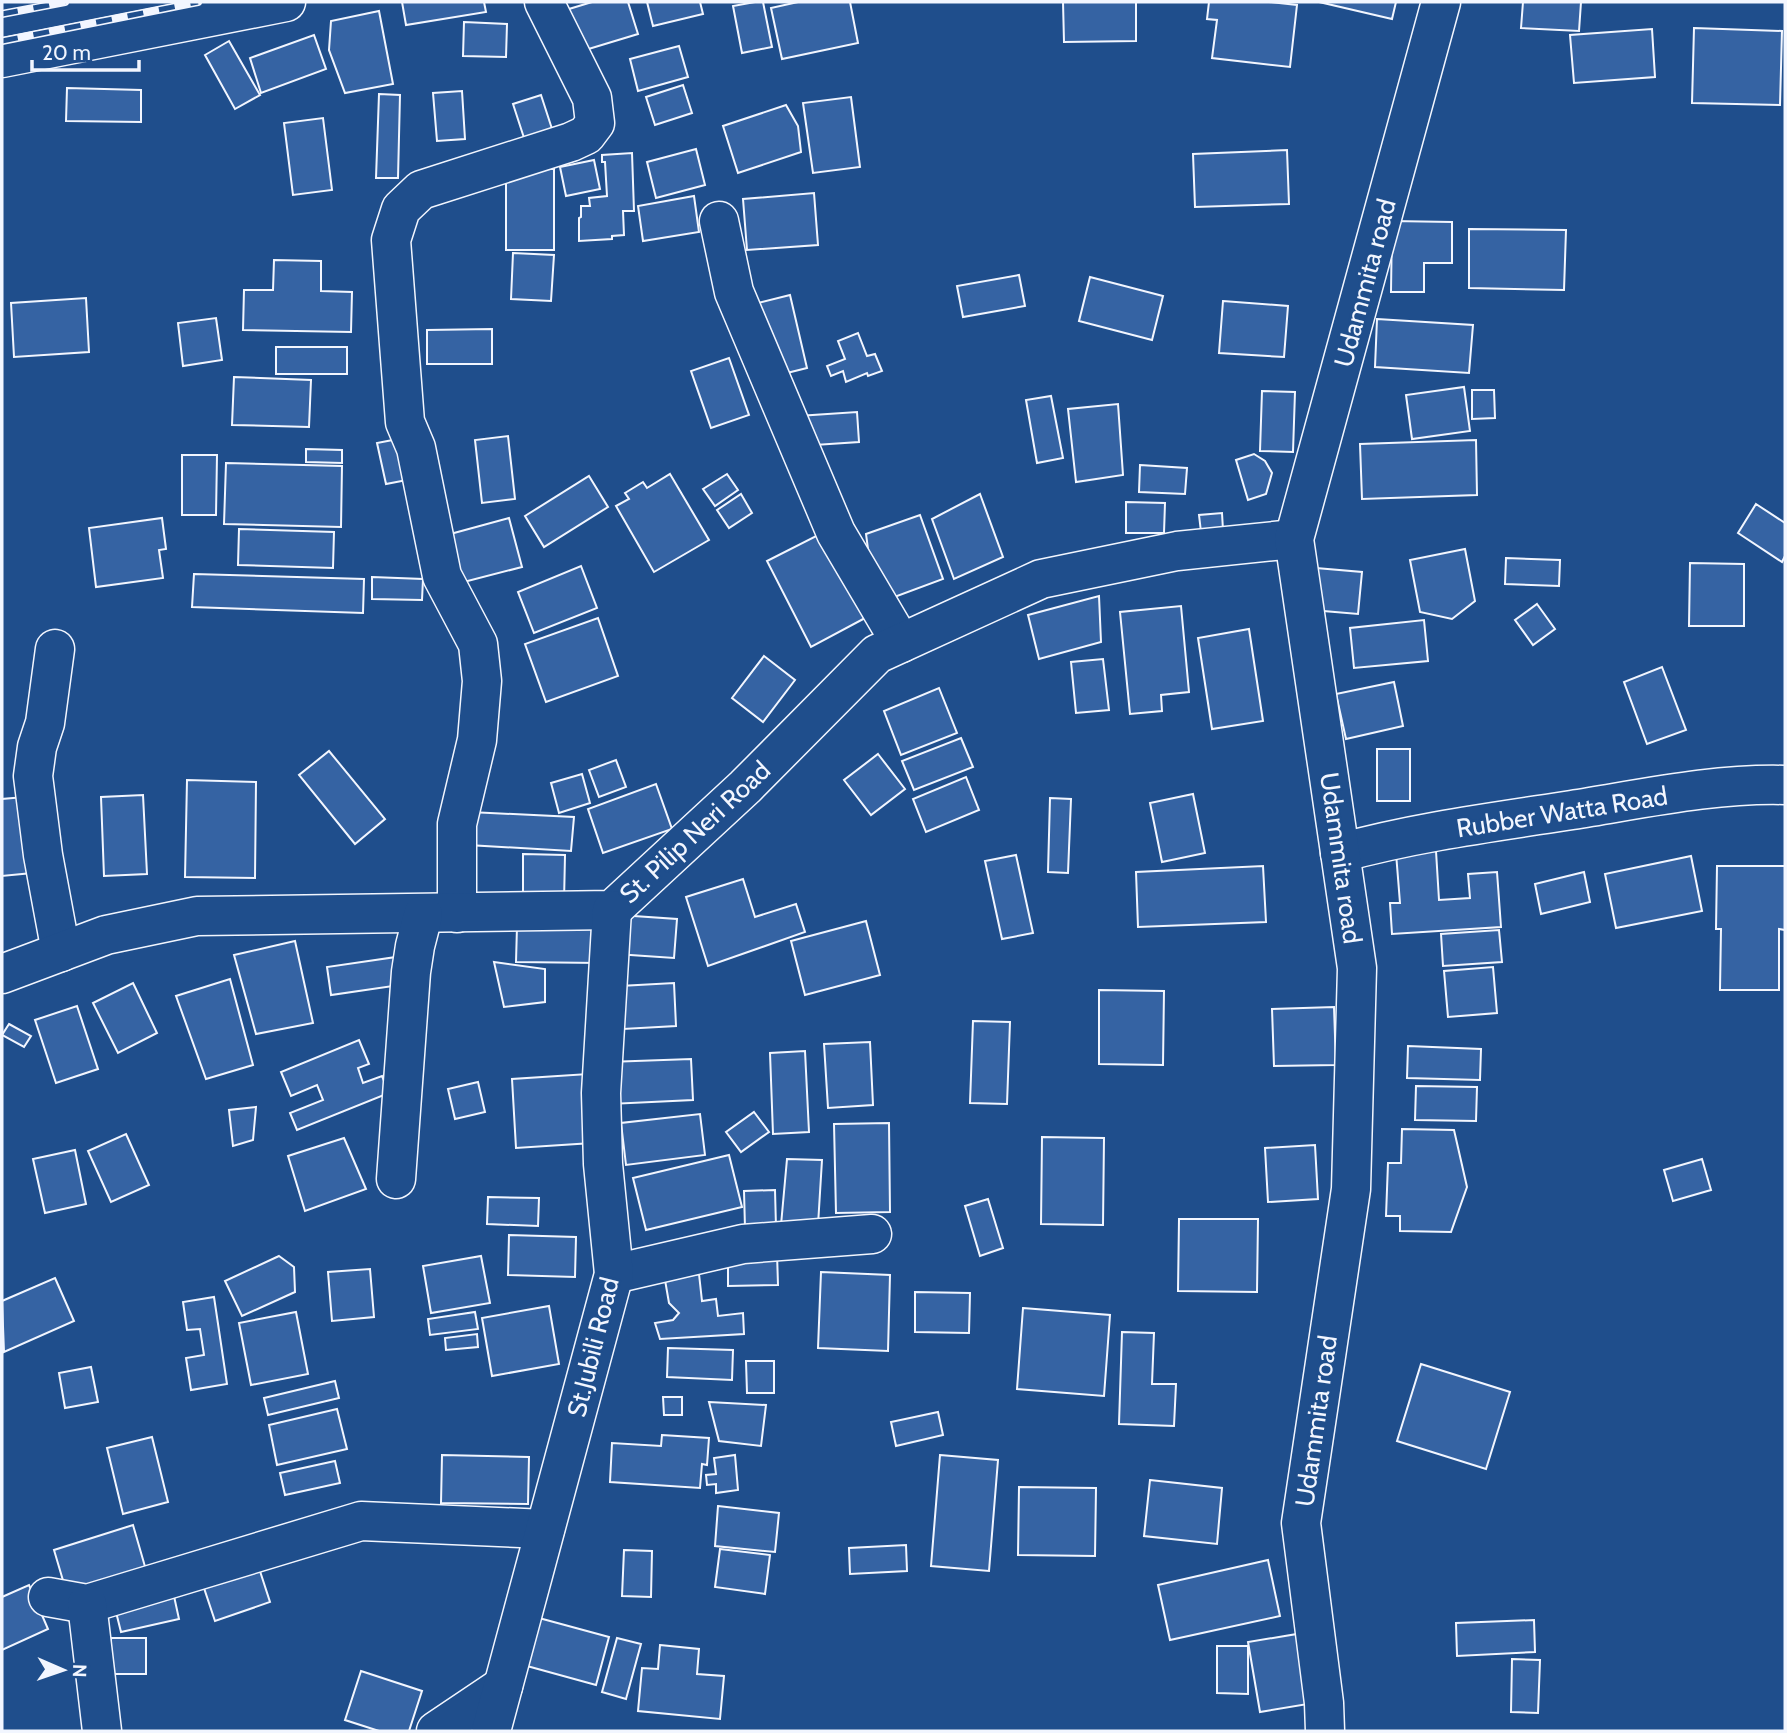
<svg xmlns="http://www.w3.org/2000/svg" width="1787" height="1733" font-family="Cabin,sans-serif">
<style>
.building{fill:#3563a3;stroke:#f2f6ff;stroke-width:2}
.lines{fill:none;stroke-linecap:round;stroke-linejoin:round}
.minor-casing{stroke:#f2f6ff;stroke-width:41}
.minor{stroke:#1f4e8c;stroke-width:38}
.rail-casing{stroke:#f2f6ff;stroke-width:8}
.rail{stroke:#1f4e8c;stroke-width:5;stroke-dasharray:16;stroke-linecap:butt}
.labels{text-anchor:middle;stroke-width:5;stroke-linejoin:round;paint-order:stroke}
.street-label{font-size:26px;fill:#f2f6ff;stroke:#1f4e8c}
</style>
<rect width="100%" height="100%" fill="#1f4e8c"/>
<!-- building -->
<g class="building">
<path d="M402,2H484L486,12L406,25Z"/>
<path d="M592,2H628L638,34L582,51L569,9Z"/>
<path d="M647,2H700L703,14L653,26Z"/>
<path d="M755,2H763L772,47L742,53L733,6Z"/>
<path d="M798,2H850L858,43L782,59L771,8Z"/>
<path d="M1063,2H1136V41L1064,42Z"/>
<path d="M1209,2H1269L1297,5L1290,67L1212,58L1217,20L1207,19Z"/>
<path d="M1319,2H1396L1392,19Z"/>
<path d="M1523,2H1581L1579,31L1521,28Z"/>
<path d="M379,11L393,84L345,93L329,50L331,21Z"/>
<path d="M464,22L507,24L506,57L463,56Z"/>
<path d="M1694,28L1782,31L1780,105L1692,103Z"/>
<path d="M1652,29L1655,77L1574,83L1570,35Z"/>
<path d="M314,35L326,69L261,93L250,58Z"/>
<path d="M229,41L260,95L235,109L205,55Z"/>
<path d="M679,46L688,77L638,91L630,59Z"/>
<path d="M683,85L692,113L655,125L646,97Z"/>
<path d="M67,88L141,90V122L66,121Z"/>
<path d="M462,91L465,139L437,141L433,93Z"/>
<path d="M379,94L400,95L398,178H376Z"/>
<path d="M541,95L554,135L526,144L513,104Z"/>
<path d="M851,97L860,167L813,173L803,103Z"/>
<path d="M786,105L798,126L801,152L738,173L723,126Z"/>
<path d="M323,118L332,190L293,195L284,123Z"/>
<path d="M696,149L705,185L656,198L647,162Z"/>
<path d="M1287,150L1289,204L1195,207L1193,154Z"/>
<path d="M632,153L634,211H623L624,235L612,236V239L579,241V218L581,217V206H590L589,198L607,196L605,162H602V155Z"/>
<path d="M594,160L600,189L566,196L560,167Z"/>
<rect x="506" y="169" width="48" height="81"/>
<path d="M814,193L818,245L747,250L743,199Z"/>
<path d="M694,196L699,232L643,241L638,206Z"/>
<path d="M1392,221L1452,222V263H1424V292H1391Z"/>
<path d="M1469,229L1566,230L1564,290L1469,288Z"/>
<path d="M513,253L554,255L551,301L511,299Z"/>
<path d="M274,260L321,261V291L352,292L351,332L243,330L244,290H273Z"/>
<path d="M1019,275L1025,306L963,317L957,286Z"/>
<path d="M1090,277L1163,296L1152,340L1079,321Z"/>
<path d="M790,295L807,368L771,377L754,304Z"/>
<path d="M86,298L89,352L14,357L11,303Z"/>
<path d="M1223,301L1288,306L1284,357L1219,353Z"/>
<path d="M216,318L222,360L183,366L178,323Z"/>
<path d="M1377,319L1473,325L1469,373L1375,367Z"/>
<path d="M492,329V364H427V330Z"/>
<path d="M858,333L867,356L875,354L882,371L868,376L867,373L846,382L843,371L831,376L827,366L845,359L838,341Z"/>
<rect x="276" y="347" width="71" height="27"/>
<path d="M729,358L749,415L711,428L691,371Z"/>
<path d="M234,377L311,380L309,427L232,425Z"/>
<path d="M1464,387L1470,431L1412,439L1406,395Z"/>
<path d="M1472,390H1494L1495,418L1472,419Z"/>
<path d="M1262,391L1295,392L1293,452L1260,451Z"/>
<path d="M1051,396L1063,458L1037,463L1026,400Z"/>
<path d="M1118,404L1123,475L1076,482L1068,409Z"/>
<path d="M857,412L859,442L800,446L798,416Z"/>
<path d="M508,436L515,499L482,503L475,440Z"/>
<path d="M398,439L407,480L386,484L377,443Z"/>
<path d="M1476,440L1477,495L1362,499L1360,444Z"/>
<path d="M306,449L342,450V463L306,462Z"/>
<path d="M1254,454L1265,461L1272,473L1266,494L1248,500L1236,460Z"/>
<path d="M182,455H217L216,515H182Z"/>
<path d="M226,463L342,466L341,527L224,524Z"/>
<path d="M1140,465L1187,468L1185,494L1139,492Z"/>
<path d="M670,474L709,540L654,572L616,506L629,499L625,493L643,482L647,488Z"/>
<path d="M727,474L738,490L715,506L703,489Z"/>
<path d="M589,476L608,507L544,547L525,516Z"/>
<path d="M741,494L752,513L729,528L717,510Z"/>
<path d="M980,494L1003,557L954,579L932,519Z"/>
<path d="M1126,502L1165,503L1164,533H1126Z"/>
<path d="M1756,504L1785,523V556L1782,562L1738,533Z"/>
<path d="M1222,513L1223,530L1201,532L1199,515Z"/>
<path d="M920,515L943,579L889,599L870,564L866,534Z"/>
<path d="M162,518L166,549L159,550L163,578L96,587L89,528Z"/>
<path d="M509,518L522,567L456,584L443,536Z"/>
<path d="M239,529L334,532L333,568L238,565Z"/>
<path d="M824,532L867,617L811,647L767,561Z"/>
<path d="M1465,549L1475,601L1452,619L1420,612L1410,560Z"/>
<path d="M1506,558L1560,560L1559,586L1505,584Z"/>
<path d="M1690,563L1744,564V626H1689Z"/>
<path d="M581,566L597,608L534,633L518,592Z"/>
<path d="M1316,568L1362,572L1358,614L1312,610Z"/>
<path d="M194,574L364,579L363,613L192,607Z"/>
<path d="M372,577L423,579L422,600L372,599Z"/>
<path d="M1099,596L1101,642L1039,659L1028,615Z"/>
<path d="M1537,604L1555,629L1533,645L1515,620Z"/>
<path d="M1181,606L1189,692L1161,695L1162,711L1130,714L1120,612Z"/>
<path d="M598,618L618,676L546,702L525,644Z"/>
<path d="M1424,620L1428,661L1354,668L1350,628Z"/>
<path d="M1249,629L1263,721L1212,729L1198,638Z"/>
<path d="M764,656L795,680L763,722L732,698Z"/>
<path d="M1103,659L1109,710L1076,713L1071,662Z"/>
<path d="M1662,667L1686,730L1647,744L1624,682Z"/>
<path d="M1394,682L1403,726L1346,739L1336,694Z"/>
<path d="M939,688L957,733L901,755L884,711Z"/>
<path d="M961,738L973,767L914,790L902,761Z"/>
<rect x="1377" y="749" width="33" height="52"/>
<path d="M329,751L385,819L355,844L299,775Z"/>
<path d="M878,754L905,789L871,815L844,780Z"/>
<path d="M616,760L626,787L599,797L589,770Z"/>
<path d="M582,774L590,803L559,813L551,783Z"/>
<path d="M966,777L979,810L926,832L913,799Z"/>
<path d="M187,780L256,782L255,878L185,877Z"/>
<path d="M656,784L672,829L603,853L588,809Z"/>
<path d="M1193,794L1205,853L1162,862L1150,803Z"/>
<path d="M143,795L147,874L104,876L101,797Z"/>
<path d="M24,797L32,873L2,876V799Z"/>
<path d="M1050,798L1071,799L1068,873L1048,872Z"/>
<path d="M470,812L574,817L571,851L468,845Z"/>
<path d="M1436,851L1439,900L1470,898L1468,874L1497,872L1501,927L1392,934L1390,903H1400L1396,853Z"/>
<path d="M523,854L565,855L564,902L523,899Z"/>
<path d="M1016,855L1033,933L1002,939L985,861Z"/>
<path d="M1691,856L1702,911L1616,928L1605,874Z"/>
<path d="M1263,866L1266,922L1138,927L1136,872Z"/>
<path d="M1717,866H1785V930L1779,929V990H1720L1721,929H1716Z"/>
<path d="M1584,872L1590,902L1541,914L1535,884Z"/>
<path d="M743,879L755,917L796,904L805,932L708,966L686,897Z"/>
<path d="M619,915L677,919L674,958L616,954Z"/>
<path d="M866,921L880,975L805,995L791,941Z"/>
<path d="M517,926L599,927V963L516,962Z"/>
<path d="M1499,930L1502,962L1443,966L1441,934Z"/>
<path d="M295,941L313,1023L256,1034L234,955Z"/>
<path d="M403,956L407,984L331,995L327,967Z"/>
<path d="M494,962L545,969V1002L504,1007Z"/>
<path d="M1493,967L1497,1013L1448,1017L1444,971Z"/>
<path d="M230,979L253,1065L206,1079L176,996Z"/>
<path d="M133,983L157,1033L118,1053L93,1003Z"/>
<path d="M674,983L676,1026L623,1029L620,986Z"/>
<path d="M1099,990L1164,991L1163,1065L1099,1064Z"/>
<path d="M77,1006L98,1069L56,1083L35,1020Z"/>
<path d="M1334,1007L1336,1065L1274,1066L1272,1009Z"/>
<path d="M973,1021L1010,1022L1007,1104L970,1103Z"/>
<path d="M9,1024L31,1036L24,1047L2,1035Z"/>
<path d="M359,1040L369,1064L358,1068L363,1083L382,1076L389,1093L297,1130L290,1113L323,1100L317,1085L291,1096L281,1072Z"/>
<path d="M870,1042L873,1105L828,1108L824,1044Z"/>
<path d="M1408,1046L1481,1049L1480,1080L1407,1078Z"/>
<path d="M805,1051L809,1132L773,1134L770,1053Z"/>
<path d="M691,1059L693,1100L610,1104L608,1062Z"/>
<path d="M588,1074L592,1143L516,1148L512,1079Z"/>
<path d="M478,1082L485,1112L455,1119L448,1089Z"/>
<path d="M1416,1086L1477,1087L1476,1121L1415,1120Z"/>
<path d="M256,1107L253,1140L233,1146L229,1110Z"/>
<path d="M754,1112L769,1132L741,1152L726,1132Z"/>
<path d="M700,1114L705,1155L626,1165L621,1123Z"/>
<path d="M889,1123L890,1212L836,1213L834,1124Z"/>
<path d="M1402,1129L1454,1130L1467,1187L1451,1232L1400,1231V1216H1386L1388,1163H1401Z"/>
<path d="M126,1134L149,1185L111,1202L88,1151Z"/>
<path d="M1042,1137L1104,1138L1103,1225L1041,1224Z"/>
<path d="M344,1138L366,1189L305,1211L288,1156Z"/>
<path d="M1315,1145L1318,1199L1268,1202L1265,1148Z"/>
<path d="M75,1150L86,1204L45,1213L33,1159Z"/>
<path d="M729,1155L742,1207L646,1230L633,1178Z"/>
<path d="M787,1159L822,1160L818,1225H781Z"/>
<path d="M1702,1159L1711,1190L1673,1201L1664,1170Z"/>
<path d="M775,1190L776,1227L745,1228L744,1191Z"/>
<path d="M488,1197L539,1198L538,1226L487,1224Z"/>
<path d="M988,1199L1003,1248L980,1256L965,1206Z"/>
<path d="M1179,1219H1258L1257,1292L1178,1291Z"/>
<path d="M509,1235L576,1237L575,1277L508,1275Z"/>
<path d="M777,1253L778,1285L728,1286V1254Z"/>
<path d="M279,1256L294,1267L295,1292L242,1316L225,1281Z"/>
<path d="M481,1256L490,1303L431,1313L423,1266Z"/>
<path d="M370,1269L374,1317L332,1321L328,1272Z"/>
<path d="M821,1272L890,1275L888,1351L818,1348Z"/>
<path d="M699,1274L702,1301L716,1299L718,1316L743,1313L744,1334L660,1339L655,1323L673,1320L679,1313L669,1303L665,1280Z"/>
<path d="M55,1278L74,1321L4,1352L2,1301Z"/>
<path d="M915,1292L970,1293L969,1333L915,1332Z"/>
<path d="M214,1297L227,1384L191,1390L186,1358L204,1355L200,1329L187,1330L183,1302Z"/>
<path d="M549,1306L559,1364L492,1376L482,1318Z"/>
<path d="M1023,1308L1110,1315L1104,1396L1017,1389Z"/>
<path d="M296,1312L308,1374L251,1385L239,1323Z"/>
<path d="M475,1312L478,1329L430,1335L428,1319Z"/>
<path d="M1122,1332L1154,1333L1152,1384H1176L1174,1426L1119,1424Z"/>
<path d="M477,1334L478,1347L446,1350L445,1338Z"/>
<path d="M668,1348L733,1350L732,1380L667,1377Z"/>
<path d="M746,1361H774V1393H747Z"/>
<path d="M1421,1364L1510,1392L1486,1469L1397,1441Z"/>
<path d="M91,1367L98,1402L65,1408L59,1373Z"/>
<path d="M335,1381L339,1398L268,1415L264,1398Z"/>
<path d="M663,1397H682V1415H664Z"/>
<path d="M709,1402L766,1405L761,1446L719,1441Z"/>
<path d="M337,1409L347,1449L277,1465L269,1425Z"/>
<path d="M938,1412L943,1435L896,1446L891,1422Z"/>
<path d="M662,1435L709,1438L707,1465L702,1464L700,1488L610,1482L612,1443L661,1446Z"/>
<path d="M152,1437L168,1502L123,1514L107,1448Z"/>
<path d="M442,1455L529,1457L528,1504L441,1503Z"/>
<path d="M735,1455L738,1490L716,1493V1484L707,1485L706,1475L716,1474L714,1458Z"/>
<path d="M940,1455L998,1460L989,1571L931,1566Z"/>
<path d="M335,1461L340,1483L285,1495L280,1473Z"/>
<path d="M1150,1480L1222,1488L1217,1544L1144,1536Z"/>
<path d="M1019,1487L1096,1488L1095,1556L1018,1555Z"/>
<path d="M718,1506L779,1513L775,1552L715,1546Z"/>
<path d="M133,1525L146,1570L67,1594L54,1550Z"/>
<path d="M906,1545L907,1571L850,1574L849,1548Z"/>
<path d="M720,1549L770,1555L765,1594L715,1587Z"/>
<path d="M624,1550L652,1551L651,1597L622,1596Z"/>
<path d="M1268,1560L1280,1616L1170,1640L1158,1585Z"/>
<path d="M258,1565L270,1602L215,1621L203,1585Z"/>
<path d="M29,1585L48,1629L2,1650V1597Z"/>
<path d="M172,1587L179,1619L121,1632L113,1600Z"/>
<path d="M539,1618L609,1637L596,1685L527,1666Z"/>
<path d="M1534,1620L1535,1652L1457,1656L1456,1623Z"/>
<path d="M1297,1634L1308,1704L1260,1712L1248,1642Z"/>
<rect x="111" y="1638" width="35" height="36"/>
<path d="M617,1638L641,1644L626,1699L602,1692Z"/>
<path d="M660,1645L699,1649L697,1674L724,1676L720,1719L638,1711L642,1668L658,1669Z"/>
<path d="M1217,1646H1248V1694L1217,1693Z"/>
<path d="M1512,1659L1540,1660L1538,1713L1511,1712Z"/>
<path d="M361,1671L422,1691L409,1731H379L345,1720Z"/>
</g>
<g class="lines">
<defs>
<g id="minor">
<path d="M2,58L286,2"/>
<path d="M719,221L734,292L836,533L901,643"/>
<path d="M55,649L45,723L37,747L33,776L43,855L61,952"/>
<path d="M1340,853C1416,832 1494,822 1572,810C1642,799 1714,783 1785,785"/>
<path d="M457,913V824L477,740L482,681L478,644L442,576L416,448L405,422L391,240L401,209L421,190L571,142L586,135L595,123L592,98L544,2"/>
<path d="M2,974L106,935L197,916L612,910L745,787L877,654L1041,579L1177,551L1294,539"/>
<path d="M396,1179L411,972L415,946L423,915"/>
<path d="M614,1274L743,1244L872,1234"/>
<path d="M48,1597L87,1604L361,1521L545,1529"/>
<path d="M87,1604L102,1731"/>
<path d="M436,1731L503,1686"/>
<path d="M491,1731L614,1274L603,1164L601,1093L612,910"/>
<path d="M1325,1731L1324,1703L1301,1523L1351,1189L1357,968L1294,539L1441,2"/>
</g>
</defs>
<!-- minor casing -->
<use href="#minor" class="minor-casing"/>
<!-- minor -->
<use href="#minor" class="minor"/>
<defs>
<g id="rail">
<path d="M2,14L65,2"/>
<path d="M2,41L198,2"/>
</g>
</defs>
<!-- rail casing -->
<use href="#rail" class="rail-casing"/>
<!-- rail -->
<use href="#rail" class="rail"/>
</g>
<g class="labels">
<!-- street labels -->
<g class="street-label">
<text transform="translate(1365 283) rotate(-75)" y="9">Udammita road</text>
<text transform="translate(1562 812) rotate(-9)" y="9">Rubber Watta Road</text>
<text transform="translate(695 832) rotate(-43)" y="9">St. Pilip Neri Road</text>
<text transform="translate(1341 858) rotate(82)" y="9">Udammita road</text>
<text transform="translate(593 1347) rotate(-76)" y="9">St.Jubili Road</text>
<text transform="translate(1316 1421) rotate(-82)" y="9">Udammita road</text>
</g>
</g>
<!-- border -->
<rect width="1787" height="1733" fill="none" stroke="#f2f6ff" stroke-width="7"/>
<!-- north arrow -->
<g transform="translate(63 1670) rotate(92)" stroke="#1f4e8c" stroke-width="5" paint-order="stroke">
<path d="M0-5L12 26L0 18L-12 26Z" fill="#f2f6ff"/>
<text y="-10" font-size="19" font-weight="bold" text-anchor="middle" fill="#f2f6ff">N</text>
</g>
<!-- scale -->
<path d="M32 60v10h107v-10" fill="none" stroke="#f2f6ff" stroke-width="3.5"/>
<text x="42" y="60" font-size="21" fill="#f2f6ff" stroke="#1f4e8c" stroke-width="5" paint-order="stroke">20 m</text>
</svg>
